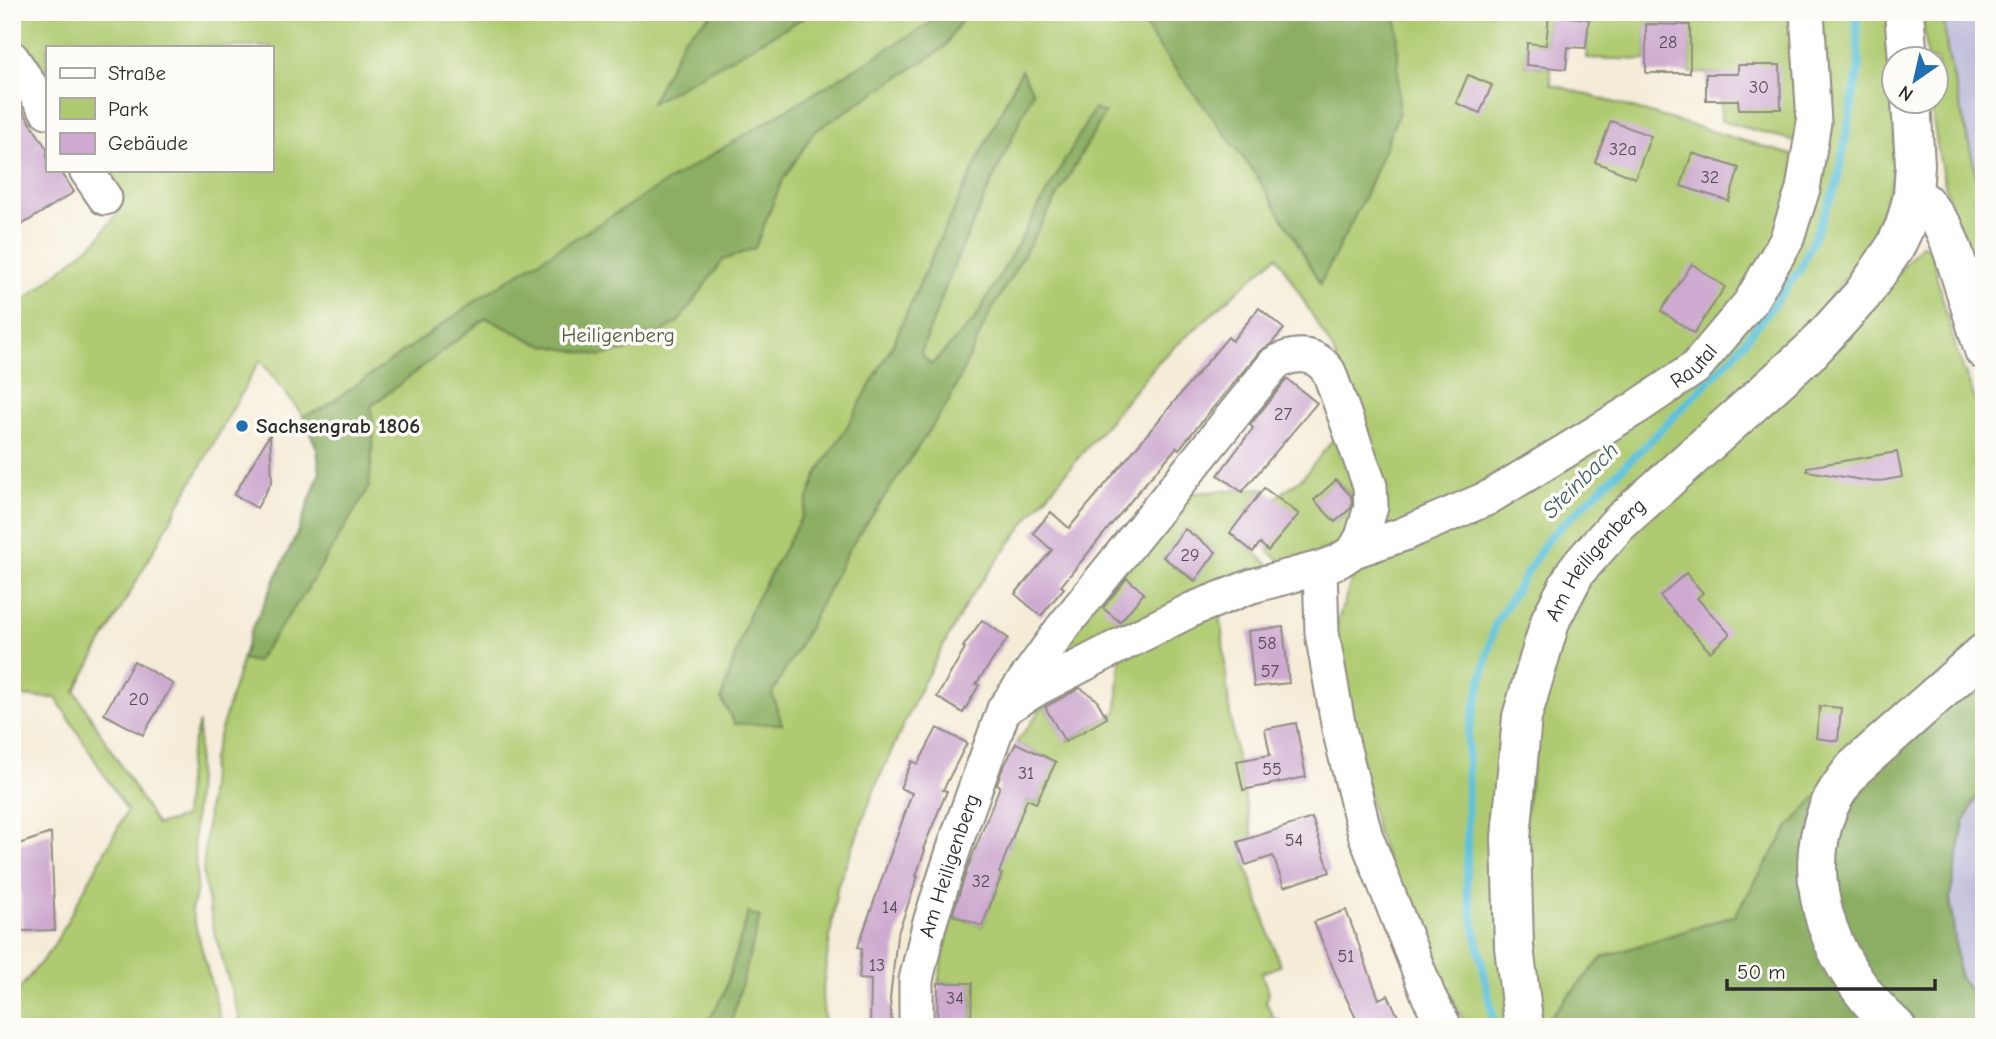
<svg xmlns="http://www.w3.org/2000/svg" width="1996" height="1039" font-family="'Comic Neue',sans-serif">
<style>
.industrial{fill:#c2c1dc}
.green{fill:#afca70;stroke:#6d7a4e;stroke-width:2;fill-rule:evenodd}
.forest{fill:#8bae62;stroke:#5b6c46;stroke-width:2}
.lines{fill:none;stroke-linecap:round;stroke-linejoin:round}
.stream{stroke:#5ec2db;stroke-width:8}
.building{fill:#ceaad0}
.minor-casing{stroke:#908c82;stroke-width:37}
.tertiary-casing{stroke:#908c82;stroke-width:42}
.minor{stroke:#fff;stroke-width:33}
.tertiary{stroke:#fff;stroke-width:38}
.poi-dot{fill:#1f6fb2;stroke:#fdfcf7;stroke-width:2.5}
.labels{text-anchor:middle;stroke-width:7;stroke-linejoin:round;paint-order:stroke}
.number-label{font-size:18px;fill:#544b54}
.park-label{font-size:21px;fill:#535b40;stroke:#fdfcf7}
.street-label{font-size:21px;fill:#2b2b2b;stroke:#fdfcf7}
.poi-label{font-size:21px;font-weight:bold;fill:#2b2b2b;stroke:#fdfcf7;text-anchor:start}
.water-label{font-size:23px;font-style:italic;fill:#3d6069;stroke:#fdfcf7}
</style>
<rect width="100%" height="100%" fill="#fdfcf7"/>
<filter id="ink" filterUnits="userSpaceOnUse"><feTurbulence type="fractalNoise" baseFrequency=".0143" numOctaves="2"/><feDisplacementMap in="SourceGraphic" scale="14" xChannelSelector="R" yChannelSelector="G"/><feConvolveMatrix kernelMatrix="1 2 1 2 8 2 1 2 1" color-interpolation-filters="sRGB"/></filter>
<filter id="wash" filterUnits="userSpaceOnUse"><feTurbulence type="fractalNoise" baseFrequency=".00686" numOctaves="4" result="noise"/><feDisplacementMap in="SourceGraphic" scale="28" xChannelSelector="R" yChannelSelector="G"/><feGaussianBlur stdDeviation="1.57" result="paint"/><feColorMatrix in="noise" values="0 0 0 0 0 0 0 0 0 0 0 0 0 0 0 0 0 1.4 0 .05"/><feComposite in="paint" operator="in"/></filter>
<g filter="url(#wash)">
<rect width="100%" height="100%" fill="#f5ecd8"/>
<!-- industrial -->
<g class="industrial">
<path d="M1943,12H1984V208L1947,50Z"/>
<path d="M1984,784V1006L1959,976L1950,898L1964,822Z"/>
</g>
<!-- green -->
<g class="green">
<path d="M12,12H1803L1802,143L1721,121L1720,74L1690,73L1689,25L1647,24L1646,60L1586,58L1588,19L1549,15L1546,45L1527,44L1526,65L1551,68V84L1799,157V244L1816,12H1887L1896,125L1892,181L1872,238L1803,338L1539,617L1512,1027H1465L1466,1026L1443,979L1433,982L1377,833L1334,632L1359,558L1352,407L1333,350L1277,256L1159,361L1034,511L969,599L922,685L877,783L837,888L822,994L825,1027H242L214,931L203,874L212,759L251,631L299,529L320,472L317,448L303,416L260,360L75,691L157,825L184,817L189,758L199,722C199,761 195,800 194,838C194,861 202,888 191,909L223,1027H12V998L53,947L127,811L56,698L12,696V311L98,239L120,209L96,170H271V47H47V93L12,37Z"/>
<path d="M1922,12H1943L1947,50L1984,208V319C1962,247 1938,177 1931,102H1937V60L1927,59Z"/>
<path d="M1922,244L1934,253L1937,278L1956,349L1984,422V634L1831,781L1788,828L1735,915L1603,957L1541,1027L1521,844L1539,722L1560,625L1585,578L1897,274Z"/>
<path d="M1343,427L1363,493L1347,541L1286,565L1268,551L1273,500L1304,476ZM1336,480L1357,502L1335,522L1315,500Z"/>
<path d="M1264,488L1231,533L1274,569L1052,673L1043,663L1181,494ZM1185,529L1216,552L1194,581L1164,558Z"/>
<path d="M1220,610L1229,707L1237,761L1253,837L1239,843L1280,966L1261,973L1269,993L1266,1002L1274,1019H1278L1281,1027H971L972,984L938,983L951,915L982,926L1002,874L970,862L981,835L1009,846L1027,799L1036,803L1055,762L1016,743L1044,705L1066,742L1117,712L1120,658Z"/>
</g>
<!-- forest -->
<g class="forest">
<path d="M715,12H814L651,103L684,38Z"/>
<path d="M945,12H967L944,48L814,132L781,183L755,248L723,260L679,321L640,347L601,356L539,344L486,318L371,406L374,433L369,487L306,591L256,662L242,659L251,631L299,529L320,472L317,448L303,416L322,409L490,291L663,184L924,27Z"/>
<path d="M1139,12H1397L1399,112L1365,196L1320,284L1293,235L1254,172L1155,42L1140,17Z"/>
<path d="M1021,70L1033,92L955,263L921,353L931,365L975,319L1094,109L1105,113L987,319L949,401L848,551L800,644L772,693L782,724H735L721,699L750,611L802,516L817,474L848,425L893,344L935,249Z"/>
<path d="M1984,670V784L1964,822L1950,898L1959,976L1984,1006V1027H1917L1895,1010L1847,942L1828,852L1861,778Z"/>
<path d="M1831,781L1811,826L1877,1027H1541L1603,957L1735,915L1788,828Z"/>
<path d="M748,913L760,917L730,1027H690L711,1017L724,993Z"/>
</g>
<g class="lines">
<!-- stream -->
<path class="stream" d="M1495,1027L1467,889L1468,736L1495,624L1548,539L1640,451L1734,355L1800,270L1837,184L1859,67L1856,12"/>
</g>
<g id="blocks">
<!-- building -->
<g class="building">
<path d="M1549,15L1589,19L1586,48L1568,47L1566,69L1526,65L1527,43L1546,45Z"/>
<path d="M1646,24L1690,25V73H1646Z"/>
<path d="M1738,65H1780L1781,109H1739L1738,100H1706V74H1738Z"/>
<path d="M1468,75L1492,85L1480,113L1456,103Z"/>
<path d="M12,94L47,149V170H60L74,192L12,231Z"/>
<path d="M1611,121L1651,136L1635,178L1595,162Z"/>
<path d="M1692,153L1739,168L1729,201L1681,186Z"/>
<path d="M1692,264L1725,287L1694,333L1661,311Z"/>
<path d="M1259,308L1284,329L1271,344L1260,351L1179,449L1177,447L1143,486L1061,586L1064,588L1041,616L1015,594L1052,550L1033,533L1051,512L1069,528L1228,337L1232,341Z"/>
<path d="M1287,379L1317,403L1242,492L1218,475L1253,428L1250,425Z"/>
<path d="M270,434L272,481L257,508L234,495Z"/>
<path d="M1897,452L1902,477L1875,482L1807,471V467Z"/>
<path d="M1336,480L1351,496L1352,505L1351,508L1335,522L1314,500Z"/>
<path d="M1264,488L1299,514L1268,551L1260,543L1253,552L1230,533Z"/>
<path d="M1185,529L1216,552L1195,581L1163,557Z"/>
<path d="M1686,573L1703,593L1697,598L1730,634L1710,652L1660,596Z"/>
<path d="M1127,578L1144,593L1120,622L1103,608Z"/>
<path d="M982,620L1008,638L976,684L979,685L963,713L937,697L965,648L963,647Z"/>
<path d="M1283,627L1289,683L1254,687L1248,631Z"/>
<path d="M134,661L173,684L143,735L104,714Z"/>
<path d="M1080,688L1096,699L1107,718L1065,742L1045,707Z"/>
<path d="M1820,706L1841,708L1838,741L1816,738Z"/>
<path d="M1296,723L1306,777L1243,790L1237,761L1270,755L1265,729Z"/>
<path d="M937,728L967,743L943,790L947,791L923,849L925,850L916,876H918L897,936L890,999L892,1027H870L871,980L859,979L862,948L858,947L912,793L900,788L912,761L918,764Z"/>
<path d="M1016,743L1056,762L1036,803L1027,799L999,873L1002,874L982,926L952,915L970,862L1000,786L997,784L1002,770Z"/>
<path d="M1312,818L1330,872L1284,887L1273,856L1246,865L1238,842Z"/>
<path d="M51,833L55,930L22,931L19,844Z"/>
<path d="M1346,910L1379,999L1388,995L1403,1027H1360L1341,987L1314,922Z"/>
<path d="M938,983H972L971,1027H937Z"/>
</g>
</g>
</g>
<g filter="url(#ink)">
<use href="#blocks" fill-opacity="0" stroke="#908c82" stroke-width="2"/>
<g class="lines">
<defs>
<g id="minor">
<path d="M12,58L47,111"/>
<path d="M86,170L105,198"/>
<path id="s1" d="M1354,551L1362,537L1371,507L1370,486L1329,372C1315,351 1294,353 1275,363L1063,627L1004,709L1040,687L1113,649L1193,609L1252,586L1320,568L1339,561L1354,551L1404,534L1488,498L1636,408L1695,368L1749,304L1786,241L1803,189L1814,122L1807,12"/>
<path d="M1320,568L1322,633L1339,729L1365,834L1429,997L1445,1027"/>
<path id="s2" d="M916,1027V980L929,925L958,836L1004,709"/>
</g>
<g id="tertiary">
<path d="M1904,12L1908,60"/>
<path d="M1913,196L1924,202L1944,228L1953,251L1984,350"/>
<path id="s3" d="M1524,1027L1514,947L1511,838L1522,717L1551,619L1576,571L1618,524L1812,350L1863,294L1895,247L1905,226L1913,196L1915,164L1911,102"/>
<path d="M1896,1027C1836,975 1797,886 1828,809C1834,794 1844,781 1854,768L1984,653"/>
</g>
</defs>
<!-- minor casing -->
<use href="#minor" class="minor-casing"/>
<!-- tertiary casing -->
<use href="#tertiary" class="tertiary-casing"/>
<!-- minor -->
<use href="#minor" class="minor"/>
<!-- tertiary -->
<use href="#tertiary" class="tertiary"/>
</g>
</g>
<!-- markers -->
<circle class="poi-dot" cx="242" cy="426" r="7"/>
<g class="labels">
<!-- number labels -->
<g class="number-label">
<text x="1668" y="48">28</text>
<text x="1759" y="93">30</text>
<text x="1623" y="155">32a</text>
<text x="1710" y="183">32</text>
<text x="1283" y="420">27</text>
<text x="1190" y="561">29</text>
<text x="1267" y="649">58</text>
<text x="1270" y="677">57</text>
<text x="139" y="705">20</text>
<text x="1272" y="775">55</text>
<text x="1026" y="779">31</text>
<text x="1294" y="846">54</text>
<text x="981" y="887">32</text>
<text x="890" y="913">14</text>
<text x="1346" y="962">51</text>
<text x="877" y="971">13</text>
<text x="955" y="1004">34</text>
</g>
<!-- park labels -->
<g class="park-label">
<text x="618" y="342">Heiligenberg</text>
</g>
<!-- street labels -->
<g class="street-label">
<text dy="7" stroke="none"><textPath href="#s1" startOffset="1465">Rautal</textPath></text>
<text dy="7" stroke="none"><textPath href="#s3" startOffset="488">Am Heiligenberg</textPath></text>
<text dy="7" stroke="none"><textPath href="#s2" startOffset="166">Am Heiligenberg</textPath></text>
</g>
<!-- poi labels -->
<g class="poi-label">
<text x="256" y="433">Sachsengrab 1806</text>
</g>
<!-- water labels -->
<g class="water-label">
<text transform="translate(1580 480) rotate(-45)" y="8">Steinbach</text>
</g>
</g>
<!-- margin -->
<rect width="1996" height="1039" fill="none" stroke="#fdfcf7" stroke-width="42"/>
<!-- legend -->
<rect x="46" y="46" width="228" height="126" fill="#fdfcf7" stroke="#a9a8a5" stroke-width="2"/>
<rect x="60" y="68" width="35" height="10" fill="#ffffff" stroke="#a9a8a5" stroke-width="2"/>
<text x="108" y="80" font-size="21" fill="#2b2b2b">Straße</text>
<rect x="60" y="98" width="35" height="21" fill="#afca70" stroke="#a9a8a5" stroke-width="2"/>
<text x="108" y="116" font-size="21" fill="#2b2b2b">Park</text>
<rect x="60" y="133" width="35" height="21" fill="#ceaad0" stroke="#a9a8a5" stroke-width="2"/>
<text x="108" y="150" font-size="21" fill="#2b2b2b">Gebäude</text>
<!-- north arrow -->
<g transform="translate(1915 80) rotate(214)"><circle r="33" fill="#fdfcf7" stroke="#a9a8a5" stroke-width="2"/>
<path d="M0-5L12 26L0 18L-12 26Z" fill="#1f6fb2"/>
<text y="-10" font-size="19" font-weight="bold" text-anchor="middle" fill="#2b2b2b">N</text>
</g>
<!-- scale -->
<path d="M1727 979v10h208v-10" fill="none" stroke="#2b2b2b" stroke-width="3.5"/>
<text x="1737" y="979" font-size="21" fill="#2b2b2b" stroke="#fdfcf7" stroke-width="5" paint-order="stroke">50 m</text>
</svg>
